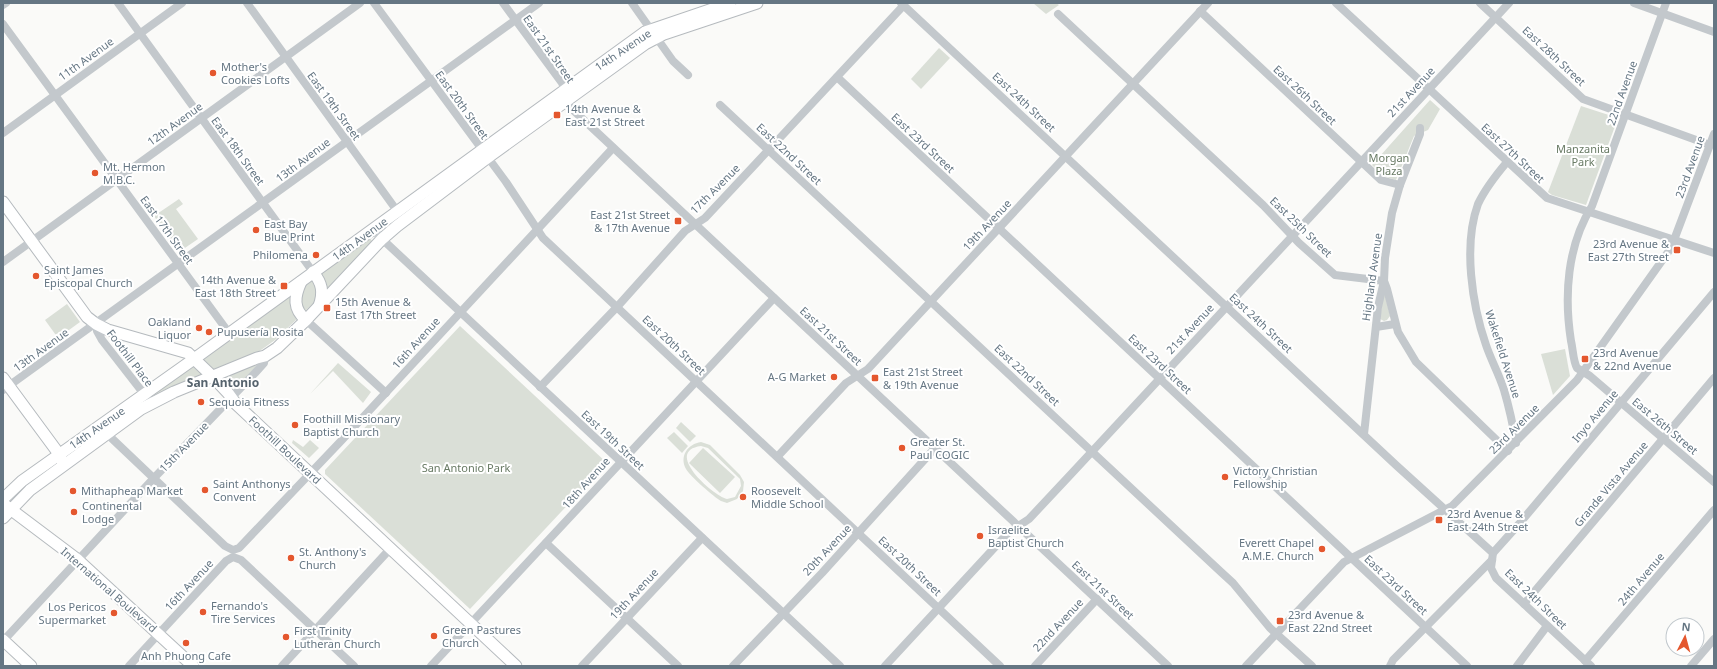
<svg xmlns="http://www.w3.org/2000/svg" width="1717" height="669" font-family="'Noto Sans',sans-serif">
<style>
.green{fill:#dadfd7;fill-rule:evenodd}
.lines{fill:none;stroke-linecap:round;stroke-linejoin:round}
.major-casing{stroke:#b5babe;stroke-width:13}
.minor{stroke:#c3c8cc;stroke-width:8}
.major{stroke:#fff;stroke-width:11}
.poi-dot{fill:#e4572e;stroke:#fff;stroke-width:1.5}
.labels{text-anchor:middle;stroke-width:4;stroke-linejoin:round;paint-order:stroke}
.street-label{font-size:11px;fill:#657683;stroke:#fff}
.poi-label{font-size:11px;fill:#657683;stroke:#fff;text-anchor:start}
.park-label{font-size:11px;fill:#687a64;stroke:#fff}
.neighbourhood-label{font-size:12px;font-weight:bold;fill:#57646e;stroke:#fff}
</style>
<rect width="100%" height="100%" fill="#fafaf8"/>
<!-- green -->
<g class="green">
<path d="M1033,3H1056L1059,5L1046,14Z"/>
<path d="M939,48L950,58L921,89L911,79Z"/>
<path d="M1430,100L1440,109L1428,130L1414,136L1396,180L1383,176L1372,165Z"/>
<path d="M1581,106L1618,118L1586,205L1552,195L1548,192Z"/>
<path d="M179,199L183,204L176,209L198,239L179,252L154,216Z"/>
<path d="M369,237L372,241L370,244L325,292L275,340L247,360L260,362L238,388L221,370L155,396L154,394Z"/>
<path d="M1384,290L1390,316L1387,320L1384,321L1380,319Z"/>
<path d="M67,304L80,322L58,338L45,320Z"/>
<path d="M460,326L607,463L470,609L325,474V470Z"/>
<path d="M1565,349L1570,376L1553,395L1541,354Z"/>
<path d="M338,363L371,392L363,403L333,371L310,394Z"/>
<path d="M681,422L696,436L690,442L676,428Z"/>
<path d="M674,432L688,446L682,453L667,438Z"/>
<path d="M293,440L303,447L310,440L319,448L309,458L292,443Z"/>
<path d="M701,442L710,445L740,475L744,482L743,491L737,499L727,503L721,501C714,497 690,476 686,469C679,456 688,444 701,442ZM701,446L708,448L740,479L741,486L735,497L727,499C712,495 663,451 701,446Z"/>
<path d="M703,448L735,477L720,493L689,463Z"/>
</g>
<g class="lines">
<defs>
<g id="major">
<path d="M3,202L87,317L96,324L108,330L188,353L213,377L228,393L236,404L516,666"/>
<path d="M313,272C322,283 324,292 319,306"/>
<path d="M301,282C294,297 293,309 306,320"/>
<path d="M3,378L59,454L62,461"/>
<path d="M3,499L22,481L194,359L645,32L730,3"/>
<path d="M5,505L78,560L193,666"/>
<path d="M3,518L30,490L141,409L174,392L257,358L265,356L277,348L306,320L382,239L397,226L487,158L645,44L664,34L757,3"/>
<path d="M3,640L31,666"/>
</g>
</defs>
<!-- major casing -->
<use href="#major" class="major-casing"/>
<!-- minor -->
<g class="minor">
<path d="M118,3L313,272"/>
<path d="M247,3L400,215"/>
<path d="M374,3L506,182L543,238L1000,666"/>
<path d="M503,3L562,83C567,92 566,102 572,109L1168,666"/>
<path d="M632,3L673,61L688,75"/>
<path d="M901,3L1397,466L1493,553L1491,568L1496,578L1591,666"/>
<path d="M1336,3L1547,198L1714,253"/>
<path d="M1480,3L1583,99L1710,145"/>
<path d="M1634,3L1714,32"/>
<path d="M1666,3L1592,206C1567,246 1564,296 1571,341C1573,349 1573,361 1577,368L1590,376L1714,482"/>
<path d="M3,5L6,3"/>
<path d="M1200,11L1381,180L1400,185"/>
<path d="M1058,14L1263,205L1299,243L1335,275L1384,281"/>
<path d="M3,24L229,333"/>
<path d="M837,77L1467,666"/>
<path d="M720,105L1221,572L1233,583L1270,628L1312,666"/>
<path d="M3,133L182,3"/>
<path d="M1507,162C1496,175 1485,189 1478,204C1463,245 1472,305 1486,345C1491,360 1499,374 1504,390C1509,407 1513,425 1516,443"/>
<path d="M373,229L382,239L840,666"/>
<path d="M3,262L360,3"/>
<path d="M1384,281L1387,289L1398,332L1416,362L1508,451"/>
<path d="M306,320L386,393"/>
<path d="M96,324L97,331L102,340L151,403"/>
<path d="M1376,327L1395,324"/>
<path d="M540,387L617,307L685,231L705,218L904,5"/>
<path d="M3,390L539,3"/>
<path d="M104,431L225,546L233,550L239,548L341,441L613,148"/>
<path d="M1364,434L1378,307L1384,281L1385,258L1392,213L1400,185L1420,134V128"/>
<path d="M778,456L846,383L868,369L1208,3"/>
<path d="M546,543L678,666"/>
<path d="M1493,553L1519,524L1714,292"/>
<path d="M1524,604L1714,378"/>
<path d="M4,640L153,479L255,373L264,363L265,356"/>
<path d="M1585,661L1714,510"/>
<path d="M129,666L226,561L233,557L241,560L354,666"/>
<path d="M282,666L390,549"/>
<path d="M431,666L774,298"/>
<path d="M582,666L702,538"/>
<path d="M733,666L822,573L935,448"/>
<path d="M885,666L1008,533L1029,519L1073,472L1509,3"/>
<path d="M1035,666L1097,599"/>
<path d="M1246,666L1344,562L1452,506L1577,380L1671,248L1714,134"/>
<path d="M1390,666L1393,660L1492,560"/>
<path d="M1517,666L1547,626"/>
<path d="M1691,666L1714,639"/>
</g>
<!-- major -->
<use href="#major" class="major"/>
</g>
<!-- markers -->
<g class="poi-dot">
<circle cx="213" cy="73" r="4"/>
<rect x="553" y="111" width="8" height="8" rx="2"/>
<circle cx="95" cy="173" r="4"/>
<rect x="674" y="217" width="8" height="8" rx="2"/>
<circle cx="256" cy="230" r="4"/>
<rect x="1673" y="246" width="8" height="8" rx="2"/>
<circle cx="316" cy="255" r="4"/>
<circle cx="36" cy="276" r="4"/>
<rect x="280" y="282" width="8" height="8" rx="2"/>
<rect x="323" y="304" width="8" height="8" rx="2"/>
<circle cx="199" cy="328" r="4"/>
<circle cx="209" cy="332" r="4"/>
<rect x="1581" y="355" width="8" height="8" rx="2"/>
<circle cx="834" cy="377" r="4"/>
<rect x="871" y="374" width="8" height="8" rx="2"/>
<circle cx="201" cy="402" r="4"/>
<circle cx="295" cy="425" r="4"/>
<circle cx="902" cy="448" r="4"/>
<circle cx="1225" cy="477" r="4"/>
<circle cx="205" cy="490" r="4"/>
<circle cx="73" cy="491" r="4"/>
<circle cx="743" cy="497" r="4"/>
<circle cx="74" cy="512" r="4"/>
<rect x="1435" y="516" width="8" height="8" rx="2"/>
<circle cx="980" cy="536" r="4"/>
<circle cx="1322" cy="549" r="4"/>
<circle cx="291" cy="558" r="4"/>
<circle cx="203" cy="612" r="4"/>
<circle cx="114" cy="613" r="4"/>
<rect x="1276" y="617" width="8" height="8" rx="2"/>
<circle cx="434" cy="636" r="4"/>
<circle cx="286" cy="637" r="4"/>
<circle cx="186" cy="643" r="4"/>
</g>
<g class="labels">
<!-- street labels -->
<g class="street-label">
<text transform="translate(549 49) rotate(55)" y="4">East 21st Street</text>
<text transform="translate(623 50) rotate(-34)" y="4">14th Avenue</text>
<text transform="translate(1554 56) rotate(43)" y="4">East 28th Street</text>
<text transform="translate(86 59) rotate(-36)" y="4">11th Avenue</text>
<text transform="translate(1411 92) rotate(-47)" y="4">21st Avenue</text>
<text transform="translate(1622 93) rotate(-70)" y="4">22nd Avenue</text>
<text transform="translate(1305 95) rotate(43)" y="4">East 26th Street</text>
<text transform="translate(1024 102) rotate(43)" y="4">East 24th Street</text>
<text transform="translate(462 105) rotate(54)" y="4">East 20th Street</text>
<text transform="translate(334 106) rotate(54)" y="4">East 19th Street</text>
<text transform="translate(175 124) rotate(-36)" y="4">12th Avenue</text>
<text transform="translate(923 143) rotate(43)" y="4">East 23rd Street</text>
<text transform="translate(238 151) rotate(54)" y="4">East 18th Street</text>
<text transform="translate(1513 153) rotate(43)" y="4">East 27th Street</text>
<text transform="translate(789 154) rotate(43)" y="4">East 22nd Street</text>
<text transform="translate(303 160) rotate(-37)" y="4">13th Avenue</text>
<text transform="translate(1690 167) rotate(-70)" y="4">23rd Avenue</text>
<text transform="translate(715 189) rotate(-45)" y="4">17th Avenue</text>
<text transform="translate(987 225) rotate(-47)" y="4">19th Avenue</text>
<text transform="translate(1301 227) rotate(44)" y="4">East 25th Street</text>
<text transform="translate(167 230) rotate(54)" y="4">East 17th Street</text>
<text transform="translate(360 239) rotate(-36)" y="4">14th Avenue</text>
<text transform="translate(1372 277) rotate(-82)" y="4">Highland Avenue</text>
<text transform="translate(1261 323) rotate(43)" y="4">East 24th Street</text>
<text transform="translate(1190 329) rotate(-47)" y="4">21st Avenue</text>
<text transform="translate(831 336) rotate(43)" y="4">East 21st Street</text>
<text transform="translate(416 343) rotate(-48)" y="4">16th Avenue</text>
<text transform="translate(674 345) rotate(43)" y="4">East 20th Street</text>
<text transform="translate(41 350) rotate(-36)" y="4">13th Avenue</text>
<text transform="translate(1503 354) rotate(72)" y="4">Wakefield Avenue</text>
<text transform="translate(130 358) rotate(53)" y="4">Foothill Place</text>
<text transform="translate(1160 364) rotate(43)" y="4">East 23rd Street</text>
<text transform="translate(1027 375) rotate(43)" y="4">East 22nd Street</text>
<text transform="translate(1595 416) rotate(-50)" y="4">Inyo Avenue</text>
<text transform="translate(1665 426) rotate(40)" y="4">East 26th Street</text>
<text transform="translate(97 428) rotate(-35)" y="4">14th Avenue</text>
<text transform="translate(1514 429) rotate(-45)" y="4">23rd Avenue</text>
<text transform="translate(613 440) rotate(43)" y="4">East 19th Street</text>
<text transform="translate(184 447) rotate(-46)" y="4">15th Avenue</text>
<text transform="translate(285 450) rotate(43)" y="4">Foothill Boulevard</text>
<text transform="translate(586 483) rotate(-48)" y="4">18th Avenue</text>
<text transform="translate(1611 484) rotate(-50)" y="4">Grande Vista Avenue</text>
<text transform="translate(827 550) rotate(-47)" y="4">20th Avenue</text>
<text transform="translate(910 566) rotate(43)" y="4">East 20th Street</text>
<text transform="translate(1641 579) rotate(-50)" y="4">24th Avenue</text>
<text transform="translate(189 585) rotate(-47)" y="4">16th Avenue</text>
<text transform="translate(1396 585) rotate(43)" y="4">East 23rd Street</text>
<text transform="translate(109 590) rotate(41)" y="4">International Boulevard</text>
<text transform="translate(1103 590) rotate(43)" y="4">East 21st Street</text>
<text transform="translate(634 594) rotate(-47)" y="4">19th Avenue</text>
<text transform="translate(1536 599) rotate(44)" y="4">East 24th Street</text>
<text transform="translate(1058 625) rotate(-47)" y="4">22nd Avenue</text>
</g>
<!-- poi labels -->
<g class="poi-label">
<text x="221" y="71">Mother's<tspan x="221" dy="13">Cookies Lofts</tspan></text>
<text x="565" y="113">14th Avenue &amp;<tspan x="565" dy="13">East 21st Street</tspan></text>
<text x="103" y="171">Mt. Hermon<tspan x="103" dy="13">M.B.C.</tspan></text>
<text x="670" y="219" text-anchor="end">East 21st Street<tspan x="670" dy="13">&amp; 17th Avenue</tspan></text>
<text x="264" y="228">East Bay<tspan x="264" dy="13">Blue Print</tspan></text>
<text x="1669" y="248" text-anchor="end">23rd Avenue &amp;<tspan x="1669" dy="13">East 27th Street</tspan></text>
<text x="308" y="259" text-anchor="end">Philomena</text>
<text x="44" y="274">Saint James<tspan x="44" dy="13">Episcopal Church</tspan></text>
<text x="276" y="284" text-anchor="end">14th Avenue &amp;<tspan x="276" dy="13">East 18th Street</tspan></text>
<text x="335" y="306">15th Avenue &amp;<tspan x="335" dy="13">East 17th Street</tspan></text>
<text x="191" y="326" text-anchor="end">Oakland<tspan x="191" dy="13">Liquor</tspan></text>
<text x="217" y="336">Pupusería Rosita</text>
<text x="1593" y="357">23rd Avenue<tspan x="1593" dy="13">&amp; 22nd Avenue</tspan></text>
<text x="883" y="376">East 21st Street<tspan x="883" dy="13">&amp; 19th Avenue</tspan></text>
<text x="826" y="381" text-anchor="end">A-G Market</text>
<text x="209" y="406">Sequoia Fitness</text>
<text x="303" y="423">Foothill Missionary<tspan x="303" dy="13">Baptist Church</tspan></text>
<text x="910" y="446">Greater St.<tspan x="910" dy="13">Paul COGIC</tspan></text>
<text x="1233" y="475">Victory Christian<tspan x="1233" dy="13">Fellowship</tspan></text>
<text x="213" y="488">Saint Anthonys<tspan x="213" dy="13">Convent</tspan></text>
<text x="81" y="495">Mithapheap Market</text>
<text x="751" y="495">Roosevelt<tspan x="751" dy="13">Middle School</tspan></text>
<text x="82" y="510">Continental<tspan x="82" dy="13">Lodge</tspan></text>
<text x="1447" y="518">23rd Avenue &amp;<tspan x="1447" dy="13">East 24th Street</tspan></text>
<text x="988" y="534">Israelite<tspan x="988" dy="13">Baptist Church</tspan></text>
<text x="1314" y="547" text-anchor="end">Everett Chapel<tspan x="1314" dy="13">A.M.E. Church</tspan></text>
<text x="299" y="556">St. Anthony's<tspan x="299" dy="13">Church</tspan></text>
<text x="211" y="610">Fernando's<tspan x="211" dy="13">Tire Services</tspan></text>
<text x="106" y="611" text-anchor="end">Los Pericos<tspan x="106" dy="13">Supermarket</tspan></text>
<text x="1288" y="619">23rd Avenue &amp;<tspan x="1288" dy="13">East 22nd Street</tspan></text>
<text x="442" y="634">Green Pastures<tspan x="442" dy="13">Church</tspan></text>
<text x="294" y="635">First Trinity<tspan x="294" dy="13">Lutheran Church</tspan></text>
<text x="186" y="660" text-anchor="middle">Anh Phuong Cafe</text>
</g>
<!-- park labels -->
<g class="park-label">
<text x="1583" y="153">Manzanita<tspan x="1583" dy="13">Park</tspan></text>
<text x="1389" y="162">Morgan<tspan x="1389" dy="13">Plaza</tspan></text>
<text x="466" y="472">San Antonio Park</text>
</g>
<!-- neighbourhood labels -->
<g class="neighbourhood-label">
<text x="223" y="387">San Antonio</text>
</g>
</g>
<!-- border -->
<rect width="1717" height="669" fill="none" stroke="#657683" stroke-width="8"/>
<!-- north arrow -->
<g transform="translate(1685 637) rotate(6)"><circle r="19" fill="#ffffff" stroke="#c1c8cd"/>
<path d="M0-3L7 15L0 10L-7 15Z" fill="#e4572e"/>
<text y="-6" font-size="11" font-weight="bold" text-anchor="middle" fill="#657683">N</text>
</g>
</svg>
